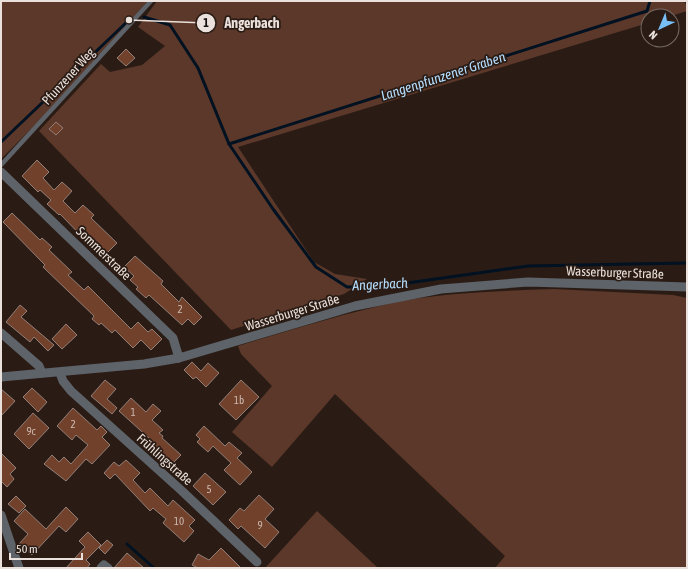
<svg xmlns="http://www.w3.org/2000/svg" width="688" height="569" font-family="'Asap Condensed',sans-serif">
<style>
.green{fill:#5b3829}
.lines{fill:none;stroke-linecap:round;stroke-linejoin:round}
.stream{stroke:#001121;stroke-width:3}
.building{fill:#71412c;stroke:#927f77}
.lane{stroke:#5d6369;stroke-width:4.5}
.street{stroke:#5d6369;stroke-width:9}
.labels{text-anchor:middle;stroke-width:3.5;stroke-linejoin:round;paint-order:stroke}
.number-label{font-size:11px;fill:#ccb9b0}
.street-label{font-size:13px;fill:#ebe1dc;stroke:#2a1c15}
.water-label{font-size:14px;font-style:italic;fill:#b4ddfe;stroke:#2a1c15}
.leader{fill:none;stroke:#ebe1dc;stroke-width:1.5}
.callout-dot{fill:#ebe1dc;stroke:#2a1c15;stroke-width:1.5}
.mark-label{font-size:12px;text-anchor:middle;font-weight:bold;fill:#111}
.callout-label{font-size:14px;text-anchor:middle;font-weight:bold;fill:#ebe1dc;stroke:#2a1c15;stroke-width:3.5;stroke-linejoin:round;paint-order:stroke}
</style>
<rect width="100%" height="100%" fill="#2a1c15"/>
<!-- green -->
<g class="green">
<path d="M1,1H148L34,126L1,159Z"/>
<path d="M157,1H683L687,5V11L671,16H648V23L238,147L314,262L335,274L367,279L344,294L231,330L39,131L101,64L110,72L142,65L165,46L138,27Z"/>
<path d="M554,289L673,295L687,298V568H495L505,556L335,394L272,467L232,432L272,386L241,354L238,346C290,330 343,314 396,302C448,292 501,291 554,289Z"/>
<path d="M317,511L378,568H265Z"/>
</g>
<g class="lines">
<!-- stream -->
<g class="stream">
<path d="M144,17L170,25L198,68L229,144L273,209L316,267L347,287L386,286L528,266L687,263"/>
<path d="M1,142L129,20"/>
<path d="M229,144L647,11L650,1"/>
<path d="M127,544L154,568"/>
</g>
</g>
<!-- building -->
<g class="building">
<path d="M126,49L135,58L126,66L117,58Z"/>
<path d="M56,122L63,128L56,135L49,129Z"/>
<path d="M37,160L49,172L43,178L54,190L62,182L72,191L63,201L75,213L83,205L94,215L91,218L117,243L105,255L98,248L96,251L60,214L59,215L47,204L51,200L40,190L38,192L22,176Z"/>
<path d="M12,213L40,240L42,238L52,247L49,250L72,272L68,275L84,290L88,286L131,329L138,322L148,332L152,329L162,339L151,350L141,340L133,348L115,330L112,333L101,323L99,325L92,319L94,316L43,267L45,265L3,222Z"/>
<path d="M135,256L163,281L161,284L179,302L182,297L202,317L194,325L188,319L182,325L149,295L146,298L136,289L138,287L130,280L134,276L124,267Z"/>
<path d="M20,305L27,311L21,317L54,345L48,351L34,337L30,342L6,322Z"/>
<path d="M66,324L77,335L62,349L52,339Z"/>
<path d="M192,362L201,371L208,363L219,373L206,387L196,377L193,379L184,370Z"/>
<path d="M105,380L116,389L107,399L117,408L112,414L91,396Z"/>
<path d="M241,380L259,397L236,420L219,404Z"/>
<path d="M32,388L47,402L38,412L23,397Z"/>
<path d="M1,389L15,401L1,416Z"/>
<path d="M131,398L146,412L153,404L161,411L152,420L163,430L159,433L163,436L162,438L181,455L173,463L168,459L167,461L148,444L151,440L119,411Z"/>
<path d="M73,408L97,430L101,426L107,432L102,437L110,445L92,464L86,459L66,481L44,464L52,455L59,462L64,457L71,464L88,445L76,435L72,440L57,426Z"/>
<path d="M33,413L49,428L29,449L14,434Z"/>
<path d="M204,426L225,446L229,442L242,453L237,458L252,472L240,485L224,470L231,463L213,446L208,452L197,442L200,439L196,435Z"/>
<path d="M1,453L16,468L10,474L14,479L7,487L1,481Z"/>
<path d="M126,460L140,473L133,480L145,493L150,488L168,506L173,500L195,520L189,526L194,531L184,542L163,523L166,519L153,508L150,511L115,474L110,479L104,473L114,462L119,466Z"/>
<path d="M205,473L226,492L213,505L193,486Z"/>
<path d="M259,495L274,509L265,519L279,532L265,548L241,526L238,529L229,520L240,508L244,511Z"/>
<path d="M16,496L26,506L19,513L8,504Z"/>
<path d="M66,507L78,519L66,532L59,526L32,555L19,544L28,534L14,521L25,509L46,529Z"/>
<path d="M88,532L101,545L86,560L90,564L87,568H66L85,547L79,541Z"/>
<path d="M107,540L113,545L105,554L99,548Z"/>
<path d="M221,548L241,568H198L192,565L198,554L209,560Z"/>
<path d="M127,553L144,568H114Z"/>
</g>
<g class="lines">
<!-- lane -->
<path class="lane" d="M1,165L151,1"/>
<!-- street -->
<g class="street">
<path d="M1,172L173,338L179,358"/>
<path d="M1,333L39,366L42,373"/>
<path d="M60,373L63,381L71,391L182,491L257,562"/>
<path d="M1,377L144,364L179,358L355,306L441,289L528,282L687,287"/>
<path d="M1,515L19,568"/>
<path d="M101,568L104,565L108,568"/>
</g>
</g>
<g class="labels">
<!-- number labels -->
<g class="number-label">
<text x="180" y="313">2</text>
<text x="239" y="404">1b</text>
<text x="133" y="416">1</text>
<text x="73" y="428">2</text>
<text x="31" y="435">9c</text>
<text x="209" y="493">5</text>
<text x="179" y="525">10</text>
<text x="260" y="529">9</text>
</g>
<!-- street labels -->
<g class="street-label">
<text transform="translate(68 76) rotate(-48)" y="5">Pfunzener Weg</text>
<text transform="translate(104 253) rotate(44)" y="5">Sommerstraße</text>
<text transform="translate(615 272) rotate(2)" y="5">Wasserburger Straße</text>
<text transform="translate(292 312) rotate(-17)" y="5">Wasserburger Straße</text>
<text transform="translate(165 459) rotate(42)" y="5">Frühlingstraße</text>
</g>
<!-- water labels -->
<g class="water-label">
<text transform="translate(443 76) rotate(-18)" y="5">Langenpfunzener Graben</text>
<text transform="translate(380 284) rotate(-3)" y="5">Angerbach</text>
</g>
</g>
<!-- callouts -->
<path class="leader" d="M129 20L206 23"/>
<g class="callout-dot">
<circle cx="129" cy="20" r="4"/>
<circle cx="206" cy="23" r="10"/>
</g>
<g class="mark-label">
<text x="206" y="27">1</text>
</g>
<g class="callout-label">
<text x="252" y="28">Angerbach</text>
</g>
<!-- border -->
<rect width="688" height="569" fill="none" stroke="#ebe1dc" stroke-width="4"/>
<!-- north arrow -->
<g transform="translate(660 28) rotate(224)"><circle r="19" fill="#2a1c15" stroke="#776b65"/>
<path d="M0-3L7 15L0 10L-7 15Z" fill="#78bff7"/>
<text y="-6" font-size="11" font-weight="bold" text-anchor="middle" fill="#ebe1dc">N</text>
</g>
<!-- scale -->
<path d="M10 553v6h72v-6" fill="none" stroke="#ebe1dc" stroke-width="2"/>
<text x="16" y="553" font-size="12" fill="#ebe1dc" stroke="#2a1c15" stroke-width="3" paint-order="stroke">50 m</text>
</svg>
